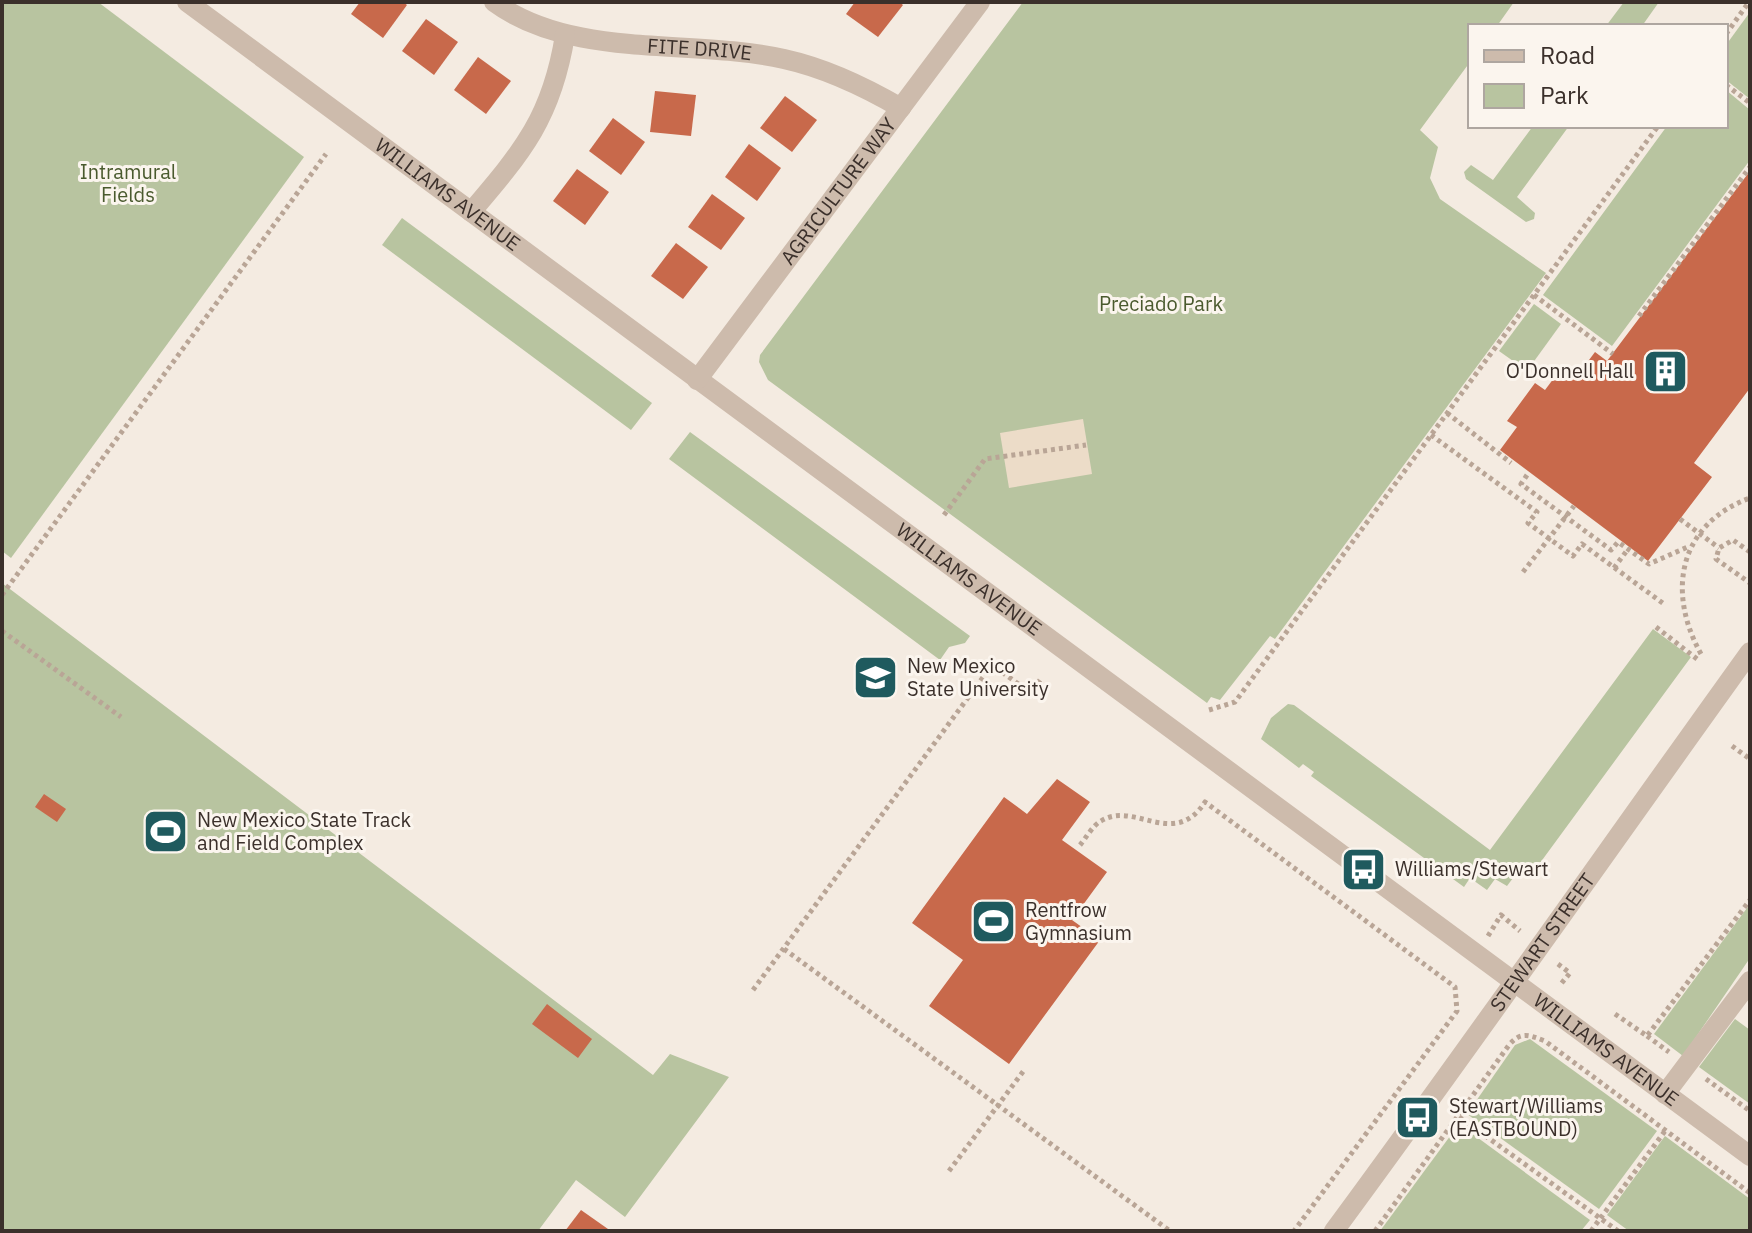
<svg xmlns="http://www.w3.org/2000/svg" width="1752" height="1233" font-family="'IBM Plex Sans',sans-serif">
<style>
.green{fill:#b8c4a0}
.plaza{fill:#ecdcc8}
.building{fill:#c8694b}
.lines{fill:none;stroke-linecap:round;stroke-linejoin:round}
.path{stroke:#b9a596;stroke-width:5;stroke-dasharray:4 4;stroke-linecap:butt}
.minor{stroke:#cdbbac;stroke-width:20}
.labels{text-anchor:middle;stroke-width:6;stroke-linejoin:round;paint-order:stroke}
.street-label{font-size:20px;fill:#3b302b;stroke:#fbf5ee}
.park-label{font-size:20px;fill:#4a5a2e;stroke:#fbf5ee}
.poi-label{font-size:20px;fill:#3b302b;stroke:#fbf5ee;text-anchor:start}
</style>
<rect width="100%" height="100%" fill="#f4ebe1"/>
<!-- green -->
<g class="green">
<path d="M2,2H98L304,157L11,558L2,551Z"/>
<path d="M1023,2H1514L1497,26H1470V62L1420,130L1438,147L1430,178L1440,199L1546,273L1275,639L1270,636L1220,700L1211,697L1207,703L768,380L759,362L760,355Z"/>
<path d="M1624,2H1659L1642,26H1606Z"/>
<path d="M1750,12V99L1726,80V45Z"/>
<path d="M1726,90L1750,110V160L1612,346L1543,295L1667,126H1726Z"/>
<path d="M1533,126H1569L1517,197L1535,213L1534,219L1526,222L1466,179L1464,172L1471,165L1493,180Z"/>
<path d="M402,218L652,403L631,430L382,245Z"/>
<path d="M1534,304L1561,324L1527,371L1499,351Z"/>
<path d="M690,432L970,636L965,643L949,647L940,660L669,459Z"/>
<path d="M2,583L653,1075L670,1054L729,1077L625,1217L576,1180L538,1231H2Z"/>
<path d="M1653,629L1691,657L1529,878L1519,870L1507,886L1495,879L1487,890L1470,878L1464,887L1311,776L1314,772L1303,764L1299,768L1261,739L1271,718L1288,704L1294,705L1490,850Z"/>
<path d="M1750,904V958L1683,1056L1654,1034Z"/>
<path d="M1735,1019L1750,1030V1104L1699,1067Z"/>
<path d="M1530,1039L1657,1131L1599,1209L1467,1114L1515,1045Z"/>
<path d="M1459,1124L1590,1220L1581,1231H1380Z"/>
<path d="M1665,1136L1750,1199V1231H1629L1607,1215Z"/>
</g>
<!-- plaza -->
<path class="plaza" d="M1083,419L1092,474L1009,488L1000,433Z"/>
<!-- building -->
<g class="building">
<path d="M360,2H403L407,5L383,38L351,14Z"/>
<path d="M855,2H899L903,5L878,37L846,14Z"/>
<path d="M426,19L458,42L434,75L402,51Z"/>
<path d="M478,57L511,81L486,114L454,90Z"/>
<path d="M655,91L696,95L691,136L650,132Z"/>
<path d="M785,96L817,120L792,152L760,128Z"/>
<path d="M613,118L645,142L621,175L589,151Z"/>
<path d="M749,144L781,168L757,201L725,177Z"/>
<path d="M577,169L609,192L585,225L553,201Z"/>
<path d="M1750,171V388L1694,463L1712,477L1648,561L1500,450L1517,427L1507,421L1535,383L1545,390L1563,366L1577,376L1595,352L1607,361Z"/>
<path d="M712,194L745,218L721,250L688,227Z"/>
<path d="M676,243L708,267L683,299L651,276Z"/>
<path d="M1057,779L1090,802L1062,840L1107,872L1072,920L1100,940L1009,1064L929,1006L963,960L912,923L1004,797L1027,814Z"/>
<path d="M44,794L66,809L57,822L35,807Z"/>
<path d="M547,1004L592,1039L578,1058L532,1024Z"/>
<path d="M581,1210L608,1229L607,1231H565Z"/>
</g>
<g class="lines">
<!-- path -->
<g class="path">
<path d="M1726,34L1749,2"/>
<path d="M1726,85L1750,103"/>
<path d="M1534,295L1613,354"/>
<path d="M1639,316L1750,167"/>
<path d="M1447,413L1511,463"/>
<path d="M1431,435L1537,512L1528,523L1573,556L1582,544L1664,604"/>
<path d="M1527,475L1521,484L1611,550L1618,542L1649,564L1690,546"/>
<path d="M944,515L985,459L1086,445"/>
<path d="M1680,519L1719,548"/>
<path d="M1750,552L1733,540L1719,548L1716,559L1750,583"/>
<path d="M1614,568L1628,549"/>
<path d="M1523,572L1574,506"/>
<path d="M2,595L326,154"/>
<path d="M1656,627L1697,659"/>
<path d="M2,631L121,717"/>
<path d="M1701,654C1666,591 1679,524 1750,498"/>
<path d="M1209,710L1235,702L1658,126"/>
<path d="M1732,746L1750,759"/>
<path d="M1080,845C1086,838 1093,825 1101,821C1134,800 1174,850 1205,802L1455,987L1457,1011L1294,1231"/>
<path d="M1488,936L1501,915L1520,931"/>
<path d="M784,949L1170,1231"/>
<path d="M1558,964L1570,973L1560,985"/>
<path d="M753,990L992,665L1031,693L1040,680"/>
<path d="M1615,1014L1647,1036L1750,900"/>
<path d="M1647,1036L1669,1052"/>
<path d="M1706,1079L1750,1111"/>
<path d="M1459,1117L1618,1231"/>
<path d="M949,1171L1025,1069"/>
<path d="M1375,1231L1509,1045C1521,1031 1529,1035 1545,1041L1750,1193"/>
<path d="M1591,1231L1665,1131"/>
</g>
<!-- minor -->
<g class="minor">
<path id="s1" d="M187,2L1750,1156"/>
<path id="s2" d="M494,2C573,60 692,38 784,59C825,68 865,87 901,108"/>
<path d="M471,212C523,151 552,117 565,35"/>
<path id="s3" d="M697,380L980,2"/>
<path d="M1665,1094L1750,981"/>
<path id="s4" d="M1334,1231C1475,1040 1611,845 1750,652"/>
</g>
</g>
<!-- icons -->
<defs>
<symbol id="building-square" viewBox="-11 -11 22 22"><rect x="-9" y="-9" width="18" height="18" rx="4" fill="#1f5a5e" stroke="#fbf5ee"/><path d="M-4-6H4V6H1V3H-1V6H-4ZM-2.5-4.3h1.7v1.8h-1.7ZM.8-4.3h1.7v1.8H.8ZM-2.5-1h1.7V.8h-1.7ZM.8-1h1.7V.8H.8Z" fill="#fff"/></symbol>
<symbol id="university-square" viewBox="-11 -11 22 22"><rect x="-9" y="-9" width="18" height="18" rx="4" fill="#1f5a5e" stroke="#fbf5ee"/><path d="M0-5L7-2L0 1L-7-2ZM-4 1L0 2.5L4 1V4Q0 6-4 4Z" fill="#fff"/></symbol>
<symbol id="stadium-square" viewBox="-11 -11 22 22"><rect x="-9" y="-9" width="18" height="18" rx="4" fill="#1f5a5e" stroke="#fbf5ee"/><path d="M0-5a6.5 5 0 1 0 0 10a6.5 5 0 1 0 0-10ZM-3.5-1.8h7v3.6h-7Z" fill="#fff"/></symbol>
<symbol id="bus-square" viewBox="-11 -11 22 22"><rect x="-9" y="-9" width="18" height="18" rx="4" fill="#1f5a5e" stroke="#fbf5ee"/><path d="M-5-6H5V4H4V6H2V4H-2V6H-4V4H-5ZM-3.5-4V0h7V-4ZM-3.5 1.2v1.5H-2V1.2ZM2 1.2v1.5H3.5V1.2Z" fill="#fff"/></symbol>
</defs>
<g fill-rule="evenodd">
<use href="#building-square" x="1640" y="346" width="51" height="51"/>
<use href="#university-square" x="850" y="652" width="51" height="51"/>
<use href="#stadium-square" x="140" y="806" width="51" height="51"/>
<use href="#bus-square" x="1338" y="844" width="51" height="51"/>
<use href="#stadium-square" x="968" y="896" width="51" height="51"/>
<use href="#bus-square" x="1392" y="1092" width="51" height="51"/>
</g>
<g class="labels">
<!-- street labels -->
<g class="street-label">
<text dy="7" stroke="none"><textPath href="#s2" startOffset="214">FITE DRIVE</textPath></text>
<text dy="7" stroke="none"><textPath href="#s3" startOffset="236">AGRICULTURE WAY</textPath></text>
<text dy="7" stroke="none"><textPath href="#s1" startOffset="324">WILLIAMS AVENUE</textPath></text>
<text dy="7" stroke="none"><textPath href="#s1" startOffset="972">WILLIAMS AVENUE</textPath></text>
<text dy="7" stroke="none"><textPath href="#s4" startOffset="356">STEWART STREET</textPath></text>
<text dy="7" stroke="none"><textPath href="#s1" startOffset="1764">WILLIAMS AVENUE</textPath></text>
</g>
<!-- park labels -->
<g class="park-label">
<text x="128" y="179">Intramural<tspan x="128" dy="23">Fields</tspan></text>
<text x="1161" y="311">Preciado Park</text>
</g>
<!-- poi labels -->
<g class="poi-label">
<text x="1634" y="378" text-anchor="end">O'Donnell Hall</text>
<text x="907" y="673">New Mexico<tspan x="907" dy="23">State University</tspan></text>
<text x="197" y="827">New Mexico State Track<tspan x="197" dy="23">and Field Complex</tspan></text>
<text x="1395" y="876">Williams/Stewart</text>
<text x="1025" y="917">Rentfrow<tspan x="1025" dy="23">Gymnasium</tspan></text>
<text x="1449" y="1113">Stewart/Williams<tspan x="1449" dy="23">(EASTBOUND)</tspan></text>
</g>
</g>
<!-- border -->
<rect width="1752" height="1233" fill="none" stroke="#3b302b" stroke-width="8"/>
<!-- legend -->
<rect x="1468" y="24" width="260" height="104" fill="#fbf5ee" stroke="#aea6a0" stroke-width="2"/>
<rect x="1484" y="50" width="40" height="12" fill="#cdbbac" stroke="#aea6a0" stroke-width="2"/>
<text x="1540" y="64" font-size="24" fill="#3b302b">Road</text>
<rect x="1484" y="84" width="40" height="24" fill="#b8c4a0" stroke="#aea6a0" stroke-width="2"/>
<text x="1540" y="104" font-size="24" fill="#3b302b">Park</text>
</svg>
